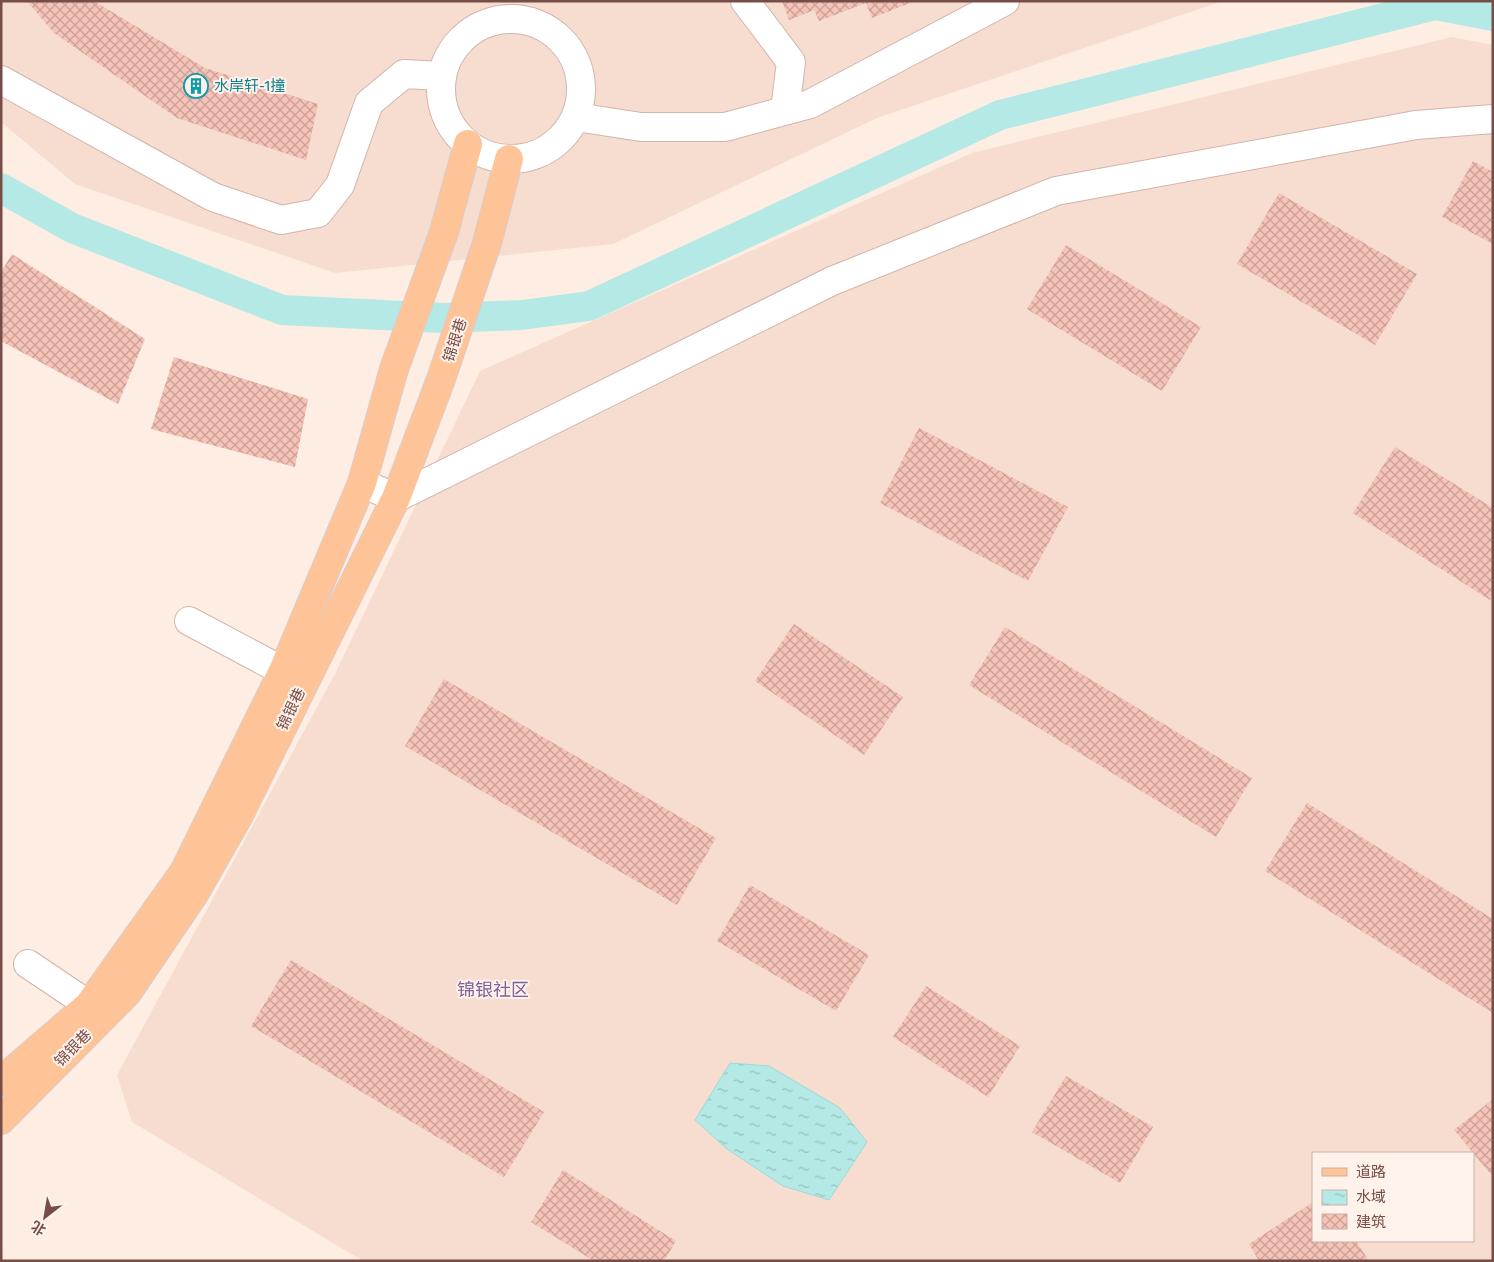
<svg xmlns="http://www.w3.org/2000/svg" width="1494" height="1262" font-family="'Fira Sans','Noto Sans SC',sans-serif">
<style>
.residential{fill:#f6ddd0;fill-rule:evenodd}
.water{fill:url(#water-ripples);stroke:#9bdbd8}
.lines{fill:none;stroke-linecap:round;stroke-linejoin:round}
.canal{stroke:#b5e9e5;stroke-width:30}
.building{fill:url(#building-cross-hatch)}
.minor-casing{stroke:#d2b4ab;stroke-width:30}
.major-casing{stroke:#d9cdcb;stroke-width:30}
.minor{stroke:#fff;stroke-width:28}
.major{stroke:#ffc398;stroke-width:28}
.labels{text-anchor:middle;stroke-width:4;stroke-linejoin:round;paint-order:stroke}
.culture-label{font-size:15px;fill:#0d838f;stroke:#fff2ea;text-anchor:start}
.street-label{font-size:15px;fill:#774e47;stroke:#fff2ea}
.quarter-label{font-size:18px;fill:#7c629b;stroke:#fff2ea}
</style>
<defs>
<pattern id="water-ripples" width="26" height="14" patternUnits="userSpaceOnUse" patternTransform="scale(1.25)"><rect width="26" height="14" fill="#b5e9e5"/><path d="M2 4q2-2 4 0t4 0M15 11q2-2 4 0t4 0" fill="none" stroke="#98bfbb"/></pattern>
<pattern id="building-cross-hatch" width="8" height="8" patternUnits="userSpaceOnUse" patternTransform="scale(1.25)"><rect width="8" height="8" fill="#f5c3b8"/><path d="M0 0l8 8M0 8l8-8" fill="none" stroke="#cba197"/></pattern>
</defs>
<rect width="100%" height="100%" fill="#feede2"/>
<!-- residential -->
<g class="residential">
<path d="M1,1H1223L877,118L613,244L335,273L75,184L1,122Z"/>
<path d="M1452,37L1493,45V1261H363L132,1122L117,1075L335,674L480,371L972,153ZM1313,1153H1473V1241H1313Z"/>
</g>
<!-- water -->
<path class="water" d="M730,1063L769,1066L840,1108L867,1142L829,1200L783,1186L727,1149L695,1120Z"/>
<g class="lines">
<!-- canal -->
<path class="canal" d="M1,188L72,228L282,310L443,318L522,315L589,306L1000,115L1435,5L1493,16"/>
</g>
<!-- building -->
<g class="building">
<path d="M27,1H94L205,68L318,104L306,160L177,118L54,33Z"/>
<path d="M782,1H915L872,18L866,3L819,21L814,10L789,20Z"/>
<path d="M1473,161L1493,172V244L1442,217Z"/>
<path d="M1279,193L1417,274L1375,345L1237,264Z"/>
<path d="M1066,245L1201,327L1162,391L1027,309Z"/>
<path d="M12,254L145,339L118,404L1,341V272Z"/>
<path d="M174,357L308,399L295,467L151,429Z"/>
<path d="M919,428L1068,507L1028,581L880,503Z"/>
<path d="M1395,447L1493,508V595L1490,600L1353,513Z"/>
<path d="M794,624L903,697L864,755L755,681Z"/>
<path d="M1005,627L1252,778L1216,837L969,685Z"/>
<path d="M444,679L716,838L677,905L405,746Z"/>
<path d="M1307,803L1493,919V1013L1265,871Z"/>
<path d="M750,885L869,955L836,1011L717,941Z"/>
<path d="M291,960L544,1112L504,1177L251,1026Z"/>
<path d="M926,986L1020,1046L988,1097L893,1037Z"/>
<path d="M1066,1076L1153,1127L1120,1183L1032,1132Z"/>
<path d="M1493,1099V1177L1454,1130Z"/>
<path d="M563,1170L676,1241L664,1261H594L531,1222Z"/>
<path d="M1313,1202V1241H1356L1369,1261H1259L1249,1244Z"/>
</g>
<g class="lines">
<defs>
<g id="minor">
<path d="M745,1L791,62L785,110"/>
<circle cx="511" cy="89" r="70"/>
<path d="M1,80L213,197L281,220L318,213L340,185L369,103L404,74L442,76"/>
<path d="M576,117L641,127H725L810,104L1005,1"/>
<path d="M362,483L396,498L832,281L1056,191L1416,125L1493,119"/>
<path d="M189,621L283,671L302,683"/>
<path d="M28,964L89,1005L112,998"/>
</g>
<g id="major">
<path d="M1,1081L89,1005L184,872L283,671L362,483L394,369L444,232L468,144"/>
<path d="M1,1120L127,993L194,894L238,817L396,498L441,379L487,243L509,159"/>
</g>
</defs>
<!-- minor casing -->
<use href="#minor" class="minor-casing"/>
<!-- major casing -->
<use href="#major" class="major-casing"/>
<!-- minor -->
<use href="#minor" class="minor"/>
<!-- major -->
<use href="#major" class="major"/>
</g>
<!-- icons -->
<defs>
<symbol id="building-ring" viewBox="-11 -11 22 22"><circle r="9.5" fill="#fff2ea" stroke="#0f9aa8" stroke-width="1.5"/><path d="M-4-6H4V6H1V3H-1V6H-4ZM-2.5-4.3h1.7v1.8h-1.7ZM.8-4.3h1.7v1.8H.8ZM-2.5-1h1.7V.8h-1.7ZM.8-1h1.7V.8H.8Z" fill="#0f9aa8"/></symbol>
</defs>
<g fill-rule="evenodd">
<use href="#building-ring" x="182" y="72" width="28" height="28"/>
</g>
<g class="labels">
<!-- culture labels -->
<g class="culture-label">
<text x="214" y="91">水岸轩-1撞</text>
</g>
<!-- street labels -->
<g class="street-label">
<text transform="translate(455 340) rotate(-72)" y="5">锦银巷</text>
<text transform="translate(291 709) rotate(-64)" y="5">锦银巷</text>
<text transform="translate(73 1048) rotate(-45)" y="5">锦银巷</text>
</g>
<!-- quarter labels -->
<g class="quarter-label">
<text x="493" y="996">锦银社区</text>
</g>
</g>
<!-- border -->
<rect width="1494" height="1262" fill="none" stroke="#774e47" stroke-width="5"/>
<!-- legend -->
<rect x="1312" y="1152" width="162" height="90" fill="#fff2ea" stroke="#c9b0a9"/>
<rect x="1322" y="1168" width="25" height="8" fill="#ffc398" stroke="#c9b0a9"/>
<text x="1356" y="1177" font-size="15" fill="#774e47">道路</text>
<rect x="1322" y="1190" width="25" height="15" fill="url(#water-ripples)" stroke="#c9b0a9"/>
<text x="1356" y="1202" font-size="15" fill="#774e47">水域</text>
<rect x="1322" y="1214" width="25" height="15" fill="url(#building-cross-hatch)" stroke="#c9b0a9"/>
<text x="1356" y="1227" font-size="15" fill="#774e47">建筑</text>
<!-- north arrow -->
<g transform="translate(45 1217) rotate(211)" stroke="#fff2ea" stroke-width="4" paint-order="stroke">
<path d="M0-4L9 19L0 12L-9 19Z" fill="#774e47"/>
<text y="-8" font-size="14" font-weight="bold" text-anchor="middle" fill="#774e47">北</text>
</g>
</svg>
